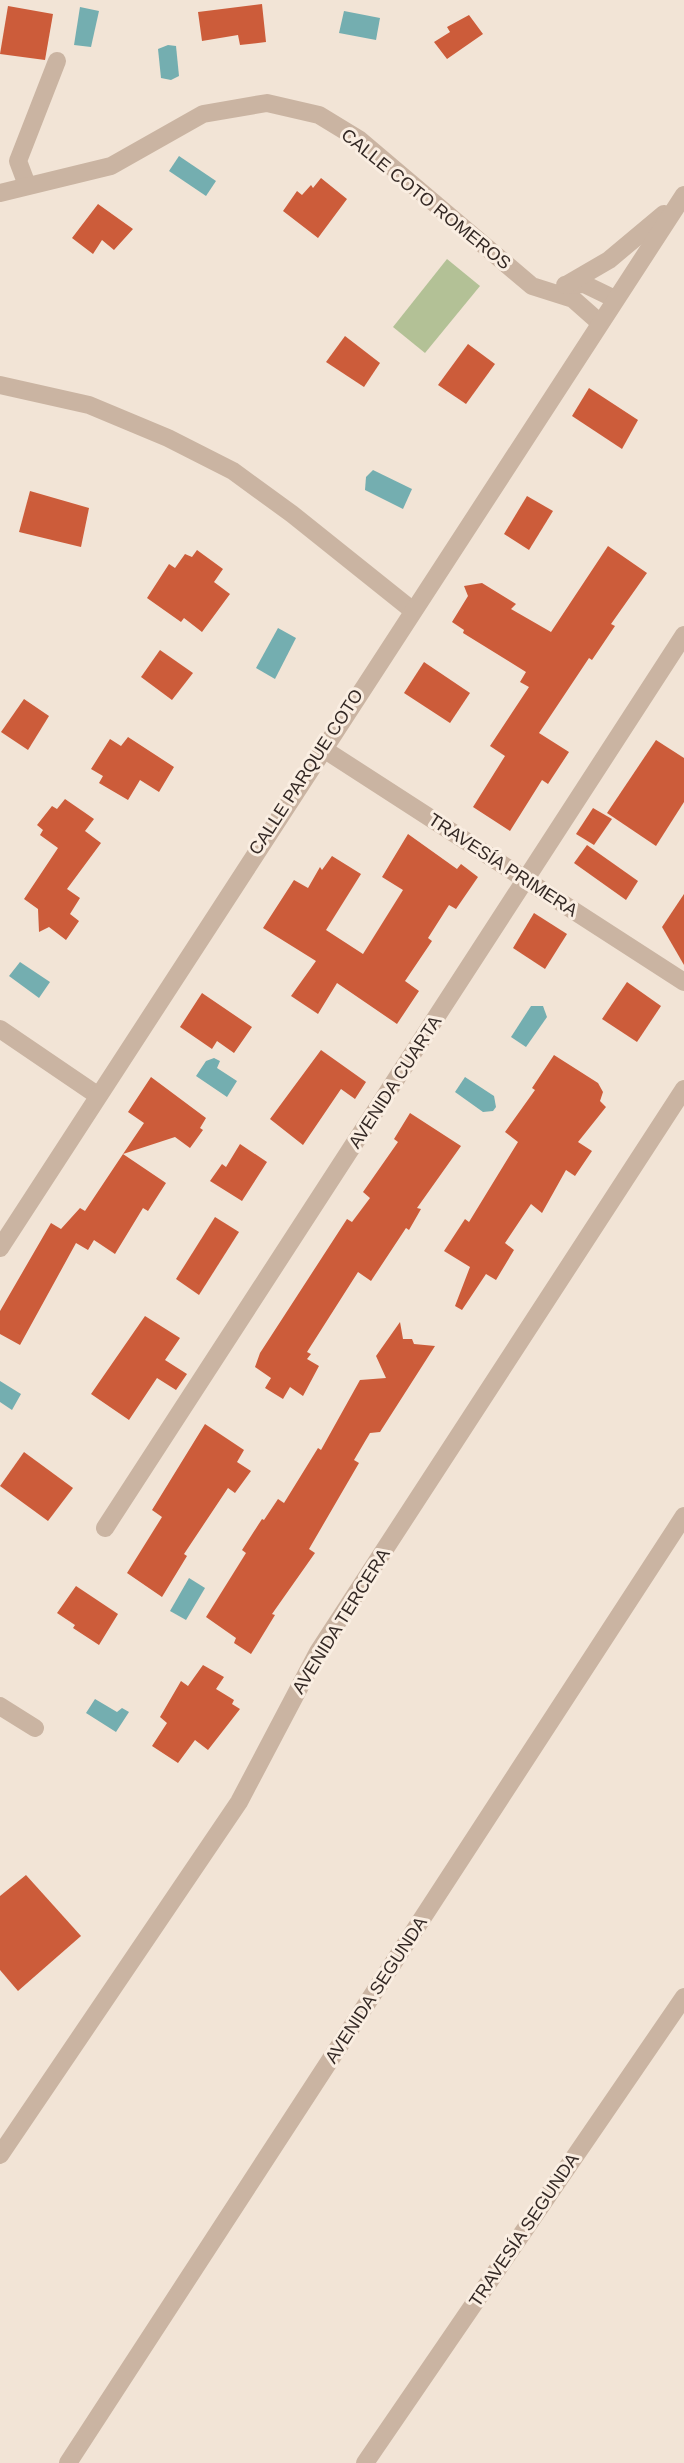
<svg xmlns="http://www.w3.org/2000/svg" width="684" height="2463" font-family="Arial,sans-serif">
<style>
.pitch{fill:#b3c196}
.water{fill:#74aeb0}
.building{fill:#cc5c3a}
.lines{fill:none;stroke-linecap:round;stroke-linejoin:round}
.street{stroke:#cab4a2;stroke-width:18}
.labels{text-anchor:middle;stroke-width:6;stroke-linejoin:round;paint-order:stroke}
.street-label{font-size:18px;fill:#342925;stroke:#faeee2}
</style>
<rect width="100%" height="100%" fill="#f2e4d6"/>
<!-- pitch -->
<path class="pitch" d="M447,259L480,286L425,353L393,327Z"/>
<!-- water -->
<g class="water">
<path d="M80,7L99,11L91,47L74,45Z"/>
<path d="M344,11L380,18L376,40L339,33Z"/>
<path d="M168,45L176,46L179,76L171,80L161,78L158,49Z"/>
<path d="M179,156L216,181L206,196L169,171Z"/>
<path d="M373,470L412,489L403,509L365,490L366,477Z"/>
<path d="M278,628L296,638L275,679L256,668Z"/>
<path d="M20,962L50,982L39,998L9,976Z"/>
<path d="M531,1006H543L547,1017L526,1047L511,1037Z"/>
<path d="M214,1058L220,1061L217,1068L237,1081L227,1097L196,1076L206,1061Z"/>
<path d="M465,1077L494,1096L496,1107L493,1111L483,1112L455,1092Z"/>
<path d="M0,1381L21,1394L12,1410L0,1402Z"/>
<path d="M189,1578L205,1588L186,1620L170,1611Z"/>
<path d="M95,1699L117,1712L122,1708L129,1712L116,1732L86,1713Z"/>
</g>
<!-- building -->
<g class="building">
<path d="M262,4L266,42L240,45L238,35L202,41L198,12Z"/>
<path d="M8,6L53,14L45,60L0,54Z"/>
<path d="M469,15L483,34L447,59L434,42L450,32L447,27Z"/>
<path d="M321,178L347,199L318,238L283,211L297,191L302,195L311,185L313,188Z"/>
<path d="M98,204L133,229L114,250L102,240L93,254L72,238Z"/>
<path d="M345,336L380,363L364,387L326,362Z"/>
<path d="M468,344L495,364L466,404L438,385Z"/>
<path d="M589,388L638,420L622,449L572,416Z"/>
<path d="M30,491L89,508L81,547L19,532Z"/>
<path d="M527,496L553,511L529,550L504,534Z"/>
<path d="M608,546L647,573L611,624L615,626L592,660L589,658L539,733L569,752L548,784L542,780L510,831L473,807L505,756L490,746L529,687L520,682L526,672L463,633L464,630L452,622L468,596L464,586L482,583L516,604L511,609L551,632Z"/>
<path d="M197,550L223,569L214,582L230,594L202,632L184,618L181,622L147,598L169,564L175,568L185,554L192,557Z"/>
<path d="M160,650L193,673L172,700L141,677Z"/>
<path d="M424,662L470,693L450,723L404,693Z"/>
<path d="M24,699L49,716L28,750L1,732Z"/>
<path d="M128,737L174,767L159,792L140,780L128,800L99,783L103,776L91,769L110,739L121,746Z"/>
<path d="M656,740L684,758V802L656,846L607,813Z"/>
<path d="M65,799L94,819L85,831L101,843L67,889L80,898L70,914L79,921L66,940L49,927L39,932L38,909L24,899L58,848L40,835L43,830L37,825L52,806L57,809Z"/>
<path d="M593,808L612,819L594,845L576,834Z"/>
<path d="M408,834L457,869L461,864L478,877L456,909L449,905L428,938L432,941L405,981L419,991L397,1024L337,983L318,1014L291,996L316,961L263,928L294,880L308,888L320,867L322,870L332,856L361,874L326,930L363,954L403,890L382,877Z"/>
<path d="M587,845L638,881L626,900L574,863Z"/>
<path d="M684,894V965L662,927Z"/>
<path d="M534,913L567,934L545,969L513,948Z"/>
<path d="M627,982L661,1006L637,1042L602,1019Z"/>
<path d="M202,993L252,1027L234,1053L217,1041L212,1049L180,1027Z"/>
<path d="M321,1050L366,1082L355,1099L341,1089L303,1145L270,1119Z"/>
<path d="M554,1055L598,1083L603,1092L600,1101L606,1107L578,1142L592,1151L575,1176L566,1170L542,1213L531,1204L505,1243L514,1250L496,1280L486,1274L462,1310L455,1306L470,1267L444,1251L465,1219L469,1222L518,1142L505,1132L535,1090L532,1088Z"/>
<path d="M151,1077L206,1118L200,1128L203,1130L190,1148L175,1137L123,1154L144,1123L128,1112Z"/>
<path d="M410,1113L461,1146L417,1208L421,1209L409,1230L406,1228L371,1281L358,1272L307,1352L311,1354L307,1359L319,1366L303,1396L290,1387L283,1399L265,1388L271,1378L255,1367L260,1353L347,1219L352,1222L370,1198L363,1192L398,1142L394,1139Z"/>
<path d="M240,1144L267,1162L242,1201L210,1181L222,1164L226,1167Z"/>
<path d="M123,1154L166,1183L148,1211L143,1208L115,1254L94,1240L88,1250L76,1243L20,1345L0,1334V1311L51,1223L61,1229L80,1208L85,1211Z"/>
<path d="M215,1217L239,1232L199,1295L176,1279Z"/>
<path d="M145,1316L180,1338L165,1360L187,1374L176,1390L157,1378L129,1420L91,1394Z"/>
<path d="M400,1322L403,1339H412L414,1344L435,1346L380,1432L370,1433L354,1460L359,1463L309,1549L315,1553L272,1614L275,1615L251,1654L234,1643L236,1638L206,1617L246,1553L242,1550L262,1519L264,1520L278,1499L284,1503L318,1448L321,1450L360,1380L386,1378L376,1356Z"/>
<path d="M205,1424L244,1450L237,1462L251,1471L235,1493L228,1488L184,1554L187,1556L162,1597L127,1573L162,1517L152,1510Z"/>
<path d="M24,1452L73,1488L48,1521L0,1486Z"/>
<path d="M76,1586L118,1614L99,1645L73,1628L75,1625L57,1613Z"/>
<path d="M203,1665L224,1677L216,1689L234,1700L232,1704L240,1709L208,1750L195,1740L178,1763L152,1746L167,1723L160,1717L181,1681L188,1686Z"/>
<path d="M26,1875L81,1936L18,1991L0,1970V1896Z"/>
</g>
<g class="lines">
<!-- street -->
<g class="street">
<path d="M27,185L18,161L57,61"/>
<path d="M0,193L111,166L203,114L267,103L319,115L360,140L532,286L573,299L599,322"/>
<path d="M565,285L584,284L615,299"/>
<path d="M566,285L609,260L664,214"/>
<path d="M0,385L89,405L168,438L233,471L292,514L412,610"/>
<path d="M322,748L684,982"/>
<path d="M0,1029L97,1095"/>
<path d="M0,1248L684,195"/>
<path d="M105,1528L684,635"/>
<path d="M0,1706L35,1728"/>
<path d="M0,2155L239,1802L318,1652L684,1089"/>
<path d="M68,2463L684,1516"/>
<path d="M365,2463L684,1997"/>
</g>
</g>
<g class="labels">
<!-- street labels -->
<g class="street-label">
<text transform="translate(426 199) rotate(39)" y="6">CALLE COTO ROMEROS</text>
<text transform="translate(306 772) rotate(-57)" y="6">CALLE PARQUE COTO</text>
<text transform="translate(503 865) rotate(33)" y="6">TRAVESÍA PRIMERA</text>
<text transform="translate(395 1082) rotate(-57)" y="6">AVENIDA CUARTA</text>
<text transform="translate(341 1621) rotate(-58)" y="6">AVENIDA TERCERA</text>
<text transform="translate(376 1990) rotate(-57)" y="6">AVENIDA SEGUNDA</text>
<text transform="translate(524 2230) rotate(-56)" y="6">TRAVESÍA SEGUNDA</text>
</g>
</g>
</svg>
